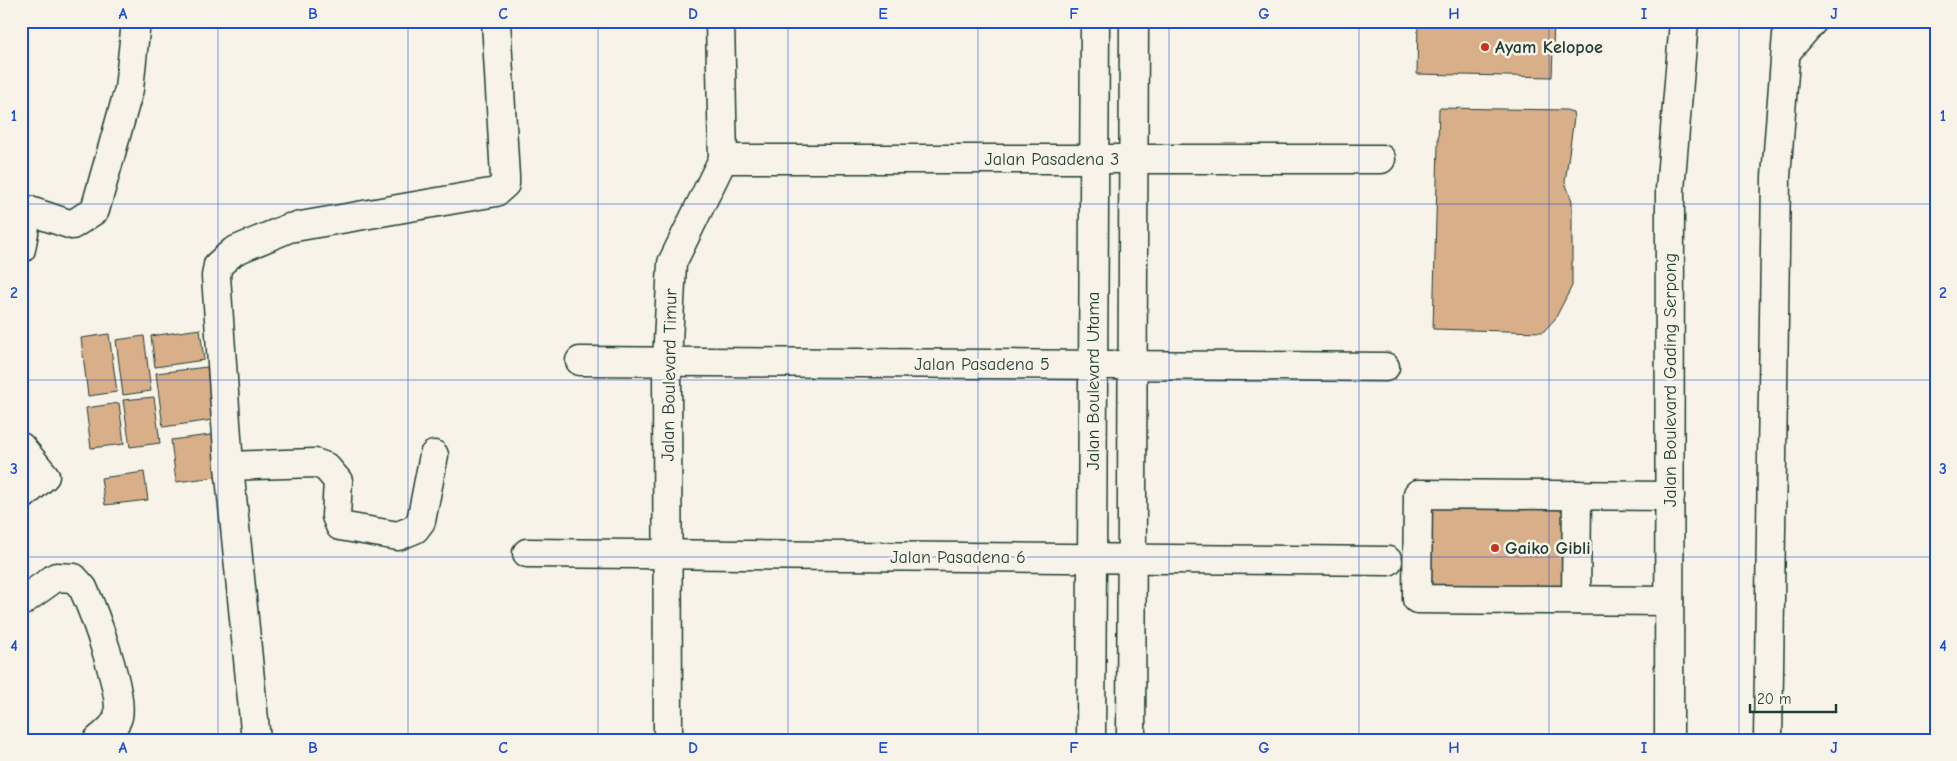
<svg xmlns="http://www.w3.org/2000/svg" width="1957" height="761" font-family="'Comic Neue',sans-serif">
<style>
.building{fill:#d9af8a;stroke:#1f3d34}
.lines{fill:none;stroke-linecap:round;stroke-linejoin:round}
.minor-casing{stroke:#1f3d34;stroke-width:31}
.major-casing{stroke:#1f3d34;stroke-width:31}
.minor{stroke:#f7f3e8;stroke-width:28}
.major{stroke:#f7f3e8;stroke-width:28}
.grid{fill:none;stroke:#1d4ed8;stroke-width:1;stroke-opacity:0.55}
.poi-dot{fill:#c8321e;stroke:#f7f3e8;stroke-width:2}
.labels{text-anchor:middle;stroke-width:5;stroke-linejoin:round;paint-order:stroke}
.poi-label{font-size:18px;font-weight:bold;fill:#1f3d34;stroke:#f7f3e8;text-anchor:start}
.street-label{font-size:18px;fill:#1f3d34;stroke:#f7f3e8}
.neatline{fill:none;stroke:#1d4ed8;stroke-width:2}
.grid-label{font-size:16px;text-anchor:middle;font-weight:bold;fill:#1d4ed8}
</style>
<rect width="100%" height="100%" fill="#f7f3e8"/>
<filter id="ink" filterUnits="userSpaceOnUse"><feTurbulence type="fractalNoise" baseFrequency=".02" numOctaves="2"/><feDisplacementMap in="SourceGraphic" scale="10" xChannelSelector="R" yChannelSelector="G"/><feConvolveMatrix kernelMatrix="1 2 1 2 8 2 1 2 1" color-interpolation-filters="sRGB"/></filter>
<g filter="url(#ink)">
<!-- building -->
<g class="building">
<path d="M1418,21H1554L1552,77L1417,74Z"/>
<path d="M1439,108L1566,110L1573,112L1574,118L1565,182L1572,201V286L1555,319L1543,332L1433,329Z"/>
<path d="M200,329L204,360L155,367L151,336Z"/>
<path d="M109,334L117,392L88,396L81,338Z"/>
<path d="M144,336L151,391L123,395L116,340Z"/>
<path d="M207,367L213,420L163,427L156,373Z"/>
<path d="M154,397L160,443L130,447L123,400Z"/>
<path d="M119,403L124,444L91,448L86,408Z"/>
<path d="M218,434L224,476L176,482L171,440Z"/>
<path d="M144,472L148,500L105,505L101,478Z"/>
<path d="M1425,501L1567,503L1565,594L1423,592Z"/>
</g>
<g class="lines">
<defs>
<g id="minor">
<path d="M723,159H1381"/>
<path d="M21,208L72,225L95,210L129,89L136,21"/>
<path d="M21,249L28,210"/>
<path d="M580,361L1385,367"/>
<path d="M21,447L45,476L21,497"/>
<path d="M229,466L315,463L326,467L338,481L336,516L340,526L398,536L415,529L421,521L434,455"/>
<path d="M527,553L1388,561"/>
<path d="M1576,600L1577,495"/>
<path d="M1669,601L1417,599L1418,494L1670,496"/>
<path d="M21,602L56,577L74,578L83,588C94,612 124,693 118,717C115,727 106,733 98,740"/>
<path d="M256,740L229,466L216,276L218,265L234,251L289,228L496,192L505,184V177L496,21"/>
<path d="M668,740L667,362L672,263L723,159L720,21"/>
<path d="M1091,740L1095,21"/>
<path d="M1131,740L1134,21"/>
</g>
<g id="major">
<path d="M1786,52L1813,21"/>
<path d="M1669,740L1670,190L1684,21"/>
<path d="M1768,740L1776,177L1788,21"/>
</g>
</defs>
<!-- minor casing -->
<use href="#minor" class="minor-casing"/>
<!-- major casing -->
<use href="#major" class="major-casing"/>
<!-- minor -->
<use href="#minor" class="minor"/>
<!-- major -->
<use href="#major" class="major"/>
</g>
</g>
<!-- grid -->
<path class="grid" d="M218,21V740M408,21V740M598,21V740M788,21V740M978,21V740M1169,21V740M1359,21V740M1549,21V740M1739,21V740M21,204H1936M21,380H1936M21,557H1936"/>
<!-- markers -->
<g class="poi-dot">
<circle cx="1485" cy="47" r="5"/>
<circle cx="1495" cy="548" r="5"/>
</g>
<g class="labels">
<!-- poi labels -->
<g class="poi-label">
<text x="1495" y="53">Ayam Kelopoe</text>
<text x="1505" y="554">Gaiko Gibli</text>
</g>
<!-- street labels -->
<g class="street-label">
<text x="1052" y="165">Jalan Pasadena 3</text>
<text x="982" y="370">Jalan Pasadena 5</text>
<text transform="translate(669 375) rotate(-89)" y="6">Jalan Boulevard Timur</text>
<text transform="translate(1670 380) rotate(-90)" y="6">Jalan Boulevard Gading Serpong</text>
<text transform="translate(1093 381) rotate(-90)" y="6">Jalan Boulevard Utama</text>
<text x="958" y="563">Jalan Pasadena 6</text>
</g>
</g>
<!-- margin -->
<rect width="1957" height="761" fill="none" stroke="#f7f3e8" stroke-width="55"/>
<!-- scale -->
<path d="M1750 704v8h86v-8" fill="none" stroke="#1f3d34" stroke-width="2.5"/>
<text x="1757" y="704" font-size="15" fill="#1f3d34" stroke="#f7f3e8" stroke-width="4" paint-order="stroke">20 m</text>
<rect x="28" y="28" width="1902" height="706" class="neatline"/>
<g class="grid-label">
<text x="123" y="19">A</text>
<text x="313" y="19">B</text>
<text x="503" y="19">C</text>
<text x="693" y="19">D</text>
<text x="883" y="19">E</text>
<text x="1074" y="19">F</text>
<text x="1264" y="19">G</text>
<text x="1454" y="19">H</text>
<text x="1644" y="19">I</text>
<text x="1834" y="19">J</text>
<text x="14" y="121">1</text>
<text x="1943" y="121">1</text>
<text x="14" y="298">2</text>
<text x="1943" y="298">2</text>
<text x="14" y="474">3</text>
<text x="1943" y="474">3</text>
<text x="14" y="651">4</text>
<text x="1943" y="651">4</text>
<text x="123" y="753">A</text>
<text x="313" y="753">B</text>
<text x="503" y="753">C</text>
<text x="693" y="753">D</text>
<text x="883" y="753">E</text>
<text x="1074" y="753">F</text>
<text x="1264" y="753">G</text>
<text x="1454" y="753">H</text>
<text x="1644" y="753">I</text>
<text x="1834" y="753">J</text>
</g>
</svg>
